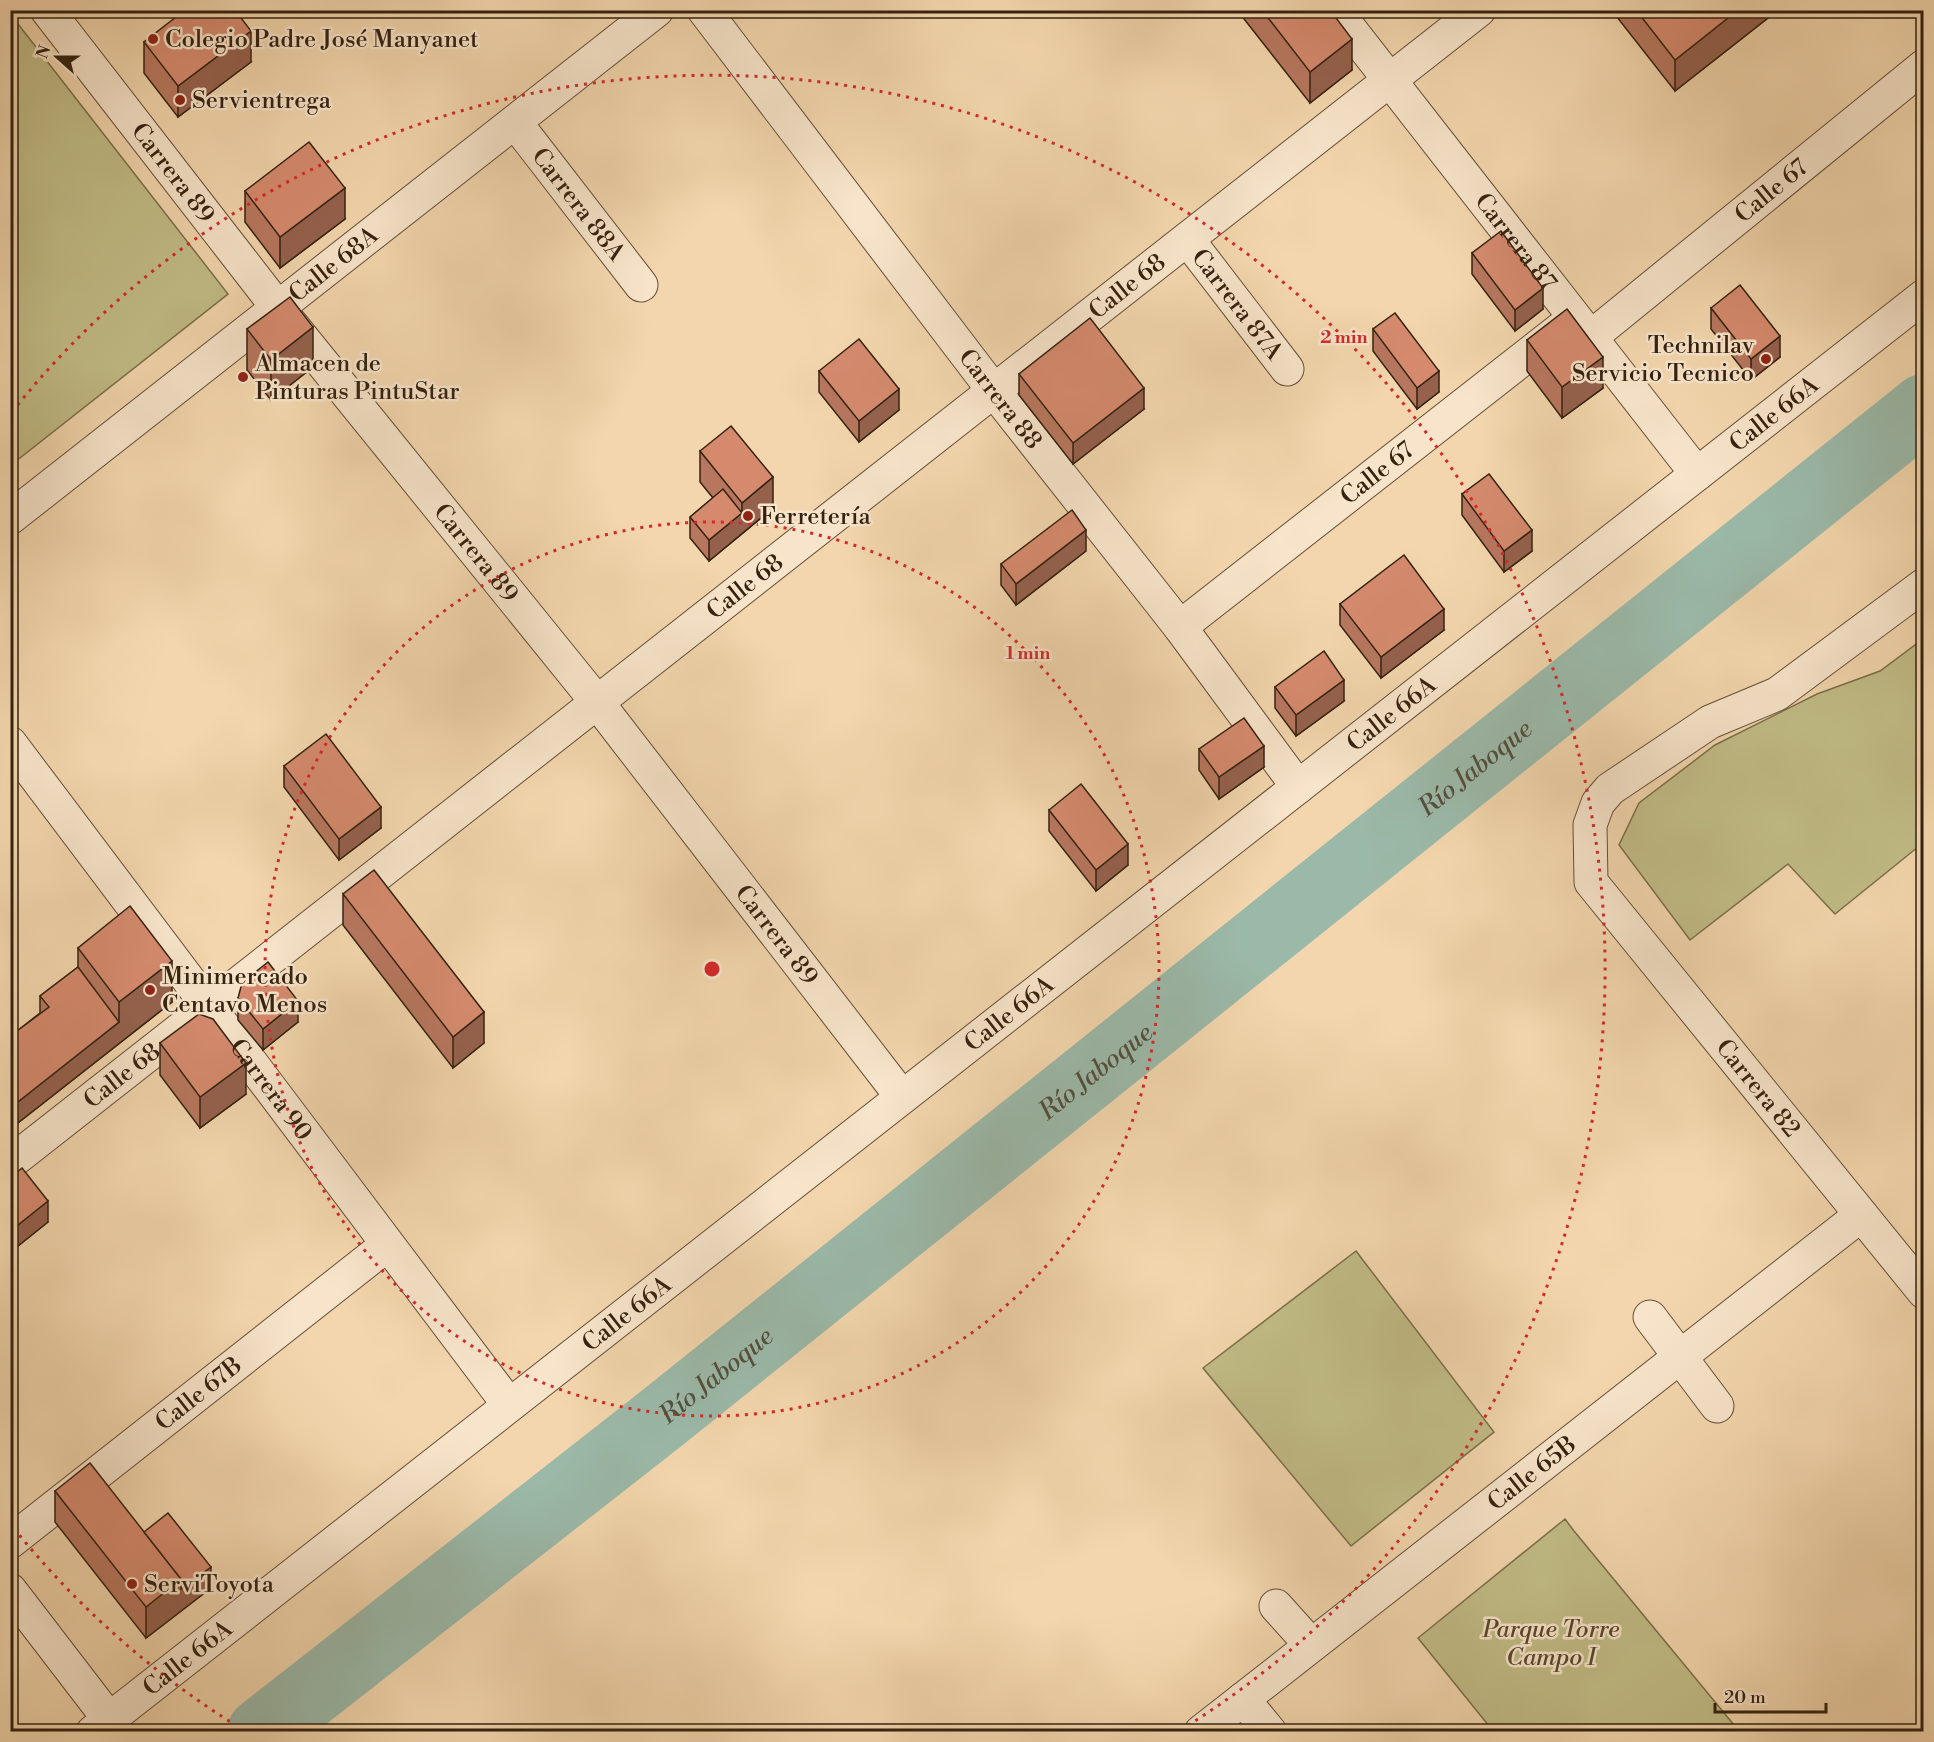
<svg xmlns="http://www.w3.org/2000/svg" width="1934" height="1742" font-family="'Libre Bodoni',serif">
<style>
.green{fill:#c1bc86;stroke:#7a6f4b;stroke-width:1.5}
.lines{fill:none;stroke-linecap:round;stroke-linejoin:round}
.river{stroke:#9bb9a9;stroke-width:68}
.minor-casing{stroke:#644f37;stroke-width:35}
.minor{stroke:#f7e4ca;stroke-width:33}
.wall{fill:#b7775f;stroke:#342210;stroke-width:1.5}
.shaded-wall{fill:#95614d;stroke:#342210;stroke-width:1.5}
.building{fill:#d58a6e;stroke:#342210;stroke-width:1.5}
.ring{fill:none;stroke:#d62828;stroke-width:3;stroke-dasharray:3 6}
.poi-dot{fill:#8f2418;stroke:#f7e4ca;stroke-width:2}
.labels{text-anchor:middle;stroke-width:5;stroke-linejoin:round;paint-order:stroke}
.poi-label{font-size:24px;fill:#342210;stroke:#f7e4ca;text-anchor:start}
.street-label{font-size:24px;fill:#342210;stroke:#f7e4ca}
.park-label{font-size:24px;font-style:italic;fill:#57482e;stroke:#f7e4ca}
.water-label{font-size:26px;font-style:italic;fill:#534f3e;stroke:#f7e4ca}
.centre{fill:#d62828;stroke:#f7e4ca;stroke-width:3}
.ring-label{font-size:18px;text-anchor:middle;font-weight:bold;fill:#d62828;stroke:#f7e4ca;stroke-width:5;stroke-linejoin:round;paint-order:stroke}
</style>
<rect width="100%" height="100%" fill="#f3d6ad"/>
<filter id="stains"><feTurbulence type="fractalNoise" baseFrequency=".00333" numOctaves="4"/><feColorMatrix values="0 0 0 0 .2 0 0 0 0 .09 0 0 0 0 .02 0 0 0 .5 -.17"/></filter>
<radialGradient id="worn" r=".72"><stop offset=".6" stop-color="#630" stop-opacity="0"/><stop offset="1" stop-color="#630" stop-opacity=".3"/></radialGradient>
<!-- green -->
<g class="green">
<path d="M11,15L228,294L11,465H10Z"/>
<path d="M1923,639V843L1835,914L1788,864L1690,940L1619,845L1639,803L1715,745L1817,694L1880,671Z"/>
<path d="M1356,1251L1494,1432L1351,1546L1203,1368Z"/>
<path d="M1565,1519L1574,1531L1739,1731H1493L1418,1638Z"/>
</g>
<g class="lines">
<!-- river -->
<path class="river" id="s1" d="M261,1732L657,1422L1924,408"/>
<defs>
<g id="minor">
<path id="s2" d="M47,10L278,308L597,702L902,1097"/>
<path id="s3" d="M704,10L994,391L1180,627L1298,787"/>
<path id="s4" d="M1335,10L1697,474"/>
<path id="s5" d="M515,122L641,285"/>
<path id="s6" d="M1188,240L1287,369"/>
<path id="s7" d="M1591,337L1924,66"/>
<path id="s8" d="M10,518L657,10"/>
<path id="s9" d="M1924,585L1777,694L1710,722L1610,789L1598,803L1590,825L1591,882L1924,1292"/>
<path id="s10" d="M1180,627L1562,328"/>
<path id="s11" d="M10,743L509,1405"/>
<path id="s12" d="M10,1163L1479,10"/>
<path d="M1650,1317L1717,1406"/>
<path id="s13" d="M10,1542L387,1245"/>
<path d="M10,1590L109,1719"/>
<path d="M1276,1606L1311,1645"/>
<path d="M1243,1699L1270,1732"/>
<path id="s14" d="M93,1732L1924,296"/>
<path id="s15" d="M1201,1732L1861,1215"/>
</g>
</defs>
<!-- minor casing -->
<use href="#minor" class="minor-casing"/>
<!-- minor -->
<use href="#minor" class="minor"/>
</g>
<!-- wall -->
<g class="wall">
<path d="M1237,10H1330L1352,70L1310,103Z"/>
<path d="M1613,10H1778L1675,91L1613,12Z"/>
<path d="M144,42L251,62L178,117L144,73Z"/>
<path d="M245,191L345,219L280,268L245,222Z"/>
<path d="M1472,253L1543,309L1515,331L1472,274Z"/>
<path d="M1711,308L1780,357L1751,380L1711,329Z"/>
<path d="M247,329L313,367L271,400L247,370Z"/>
<path d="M1373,329L1439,392L1417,409L1373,351Z"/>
<path d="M1527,340L1603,388L1562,418L1527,371Z"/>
<path d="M819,371L899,410L859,442L819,392Z"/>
<path d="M1019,374L1144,409L1073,464L1019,395Z"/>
<path d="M700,451L773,508L709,561L690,538V517L713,498L700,482Z"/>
<path d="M1462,494L1532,551L1504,572L1462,515Z"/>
<path d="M1086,551L1016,605L1001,585V564Z"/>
<path d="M1340,604L1444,630L1381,678L1340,625Z"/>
<path d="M1275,687L1344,701L1296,736L1275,708Z"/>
<path d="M1199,749L1264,767L1219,799L1199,770Z"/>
<path d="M284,766L381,828L339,860L284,787Z"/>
<path d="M1049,810L1128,865L1096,891L1049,831Z"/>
<path d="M343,894L484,1043L453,1068L343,925Z"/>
<path d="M78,948L172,1002L14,1126L10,1122V1023L17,1031L40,1013V996L78,967Z"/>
<path d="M238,998L298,1022L263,1050L238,1020Z"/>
<path d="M160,1043L246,1094L200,1128L160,1075Z"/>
<path d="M10,1178L48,1222L13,1250L10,1247Z"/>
<path d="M55,1491L144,1532L211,1588L146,1638L55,1522Z"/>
</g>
<!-- shaded-wall -->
<g class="shaded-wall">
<path d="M1738,10H1778L1675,91V60Z"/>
<path d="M251,31V62L178,117V86Z"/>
<path d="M1352,39V70L1310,103V72Z"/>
<path d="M345,188V219L280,268V237Z"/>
<path d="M1543,288V309L1515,331V310Z"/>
<path d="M313,327V367L271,400V360Z"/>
<path d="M1780,336V357L1751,380V359Z"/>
<path d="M1603,357V388L1562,418V387Z"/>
<path d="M1439,371V392L1417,409V388Z"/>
<path d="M1144,388V409L1073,464V443Z"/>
<path d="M899,389V410L859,442V421Z"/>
<path d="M773,477V508L709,561V540L742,513V503Z"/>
<path d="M1086,530V551L1016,605V584Z"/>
<path d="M1532,530V551L1504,572V551Z"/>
<path d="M1444,609V630L1381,678V657Z"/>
<path d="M1344,680V701L1296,736V715Z"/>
<path d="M1264,746V767L1219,799V777Z"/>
<path d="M381,807V828L339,860V839Z"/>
<path d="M1128,844V865L1096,891V870Z"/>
<path d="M172,961V1002L14,1126V1105L119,1022V1002Z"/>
<path d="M298,1001V1022L263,1050V1029Z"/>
<path d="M484,1012V1043L453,1068V1037Z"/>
<path d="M246,1063V1094L200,1128V1097Z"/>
<path d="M48,1201V1222L13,1250V1229Z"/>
<path d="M211,1567V1588L146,1638V1607L181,1579Z"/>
</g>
<!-- building -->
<g class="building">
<path d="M185,10H235L251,31L178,86L144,42Z"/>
<path d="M1262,10H1330L1352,39L1310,72Z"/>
<path d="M1636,10H1738L1675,60Z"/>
<path d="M309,142L345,188L280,237L245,191Z"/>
<path d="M1501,231L1543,288L1515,310L1472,253Z"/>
<path d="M1740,285L1780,336L1751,359L1711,308Z"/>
<path d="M290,297L313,327L271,360L247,329Z"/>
<path d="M1567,309L1603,357L1562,387L1527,340Z"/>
<path d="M1395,313L1439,371L1417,388L1373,329Z"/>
<path d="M1090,318L1144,388L1073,443L1019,374Z"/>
<path d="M859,339L899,389L859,421L819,371Z"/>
<path d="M731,426L773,477L742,503L700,451Z"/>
<path d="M1489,474L1532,530L1504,551L1462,494Z"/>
<path d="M723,489L742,513L709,540L690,517Z"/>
<path d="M1072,510L1086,530L1016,584L1001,564Z"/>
<path d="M1404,555L1444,609L1381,657L1340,604Z"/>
<path d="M1324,651L1344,680L1296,715L1275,687Z"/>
<path d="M1244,718L1264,746L1219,777L1199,749Z"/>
<path d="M326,734L381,807L339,839L284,766Z"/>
<path d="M1081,784L1128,844L1096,870L1049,810Z"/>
<path d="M374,870L484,1012L453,1037L343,894Z"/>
<path d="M130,906L172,961L119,1002L78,948Z"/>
<path d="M268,962L298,1001L263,1029L238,998L242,983Z"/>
<path d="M78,967L119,1022L14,1105L10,1101V1023L17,1031L49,1007L40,996Z"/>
<path d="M199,1014L213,1019L246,1063L200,1097L160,1043Z"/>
<path d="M22,1168L48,1201L13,1229L10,1226V1178Z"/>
<path d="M90,1463L181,1579L146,1607L55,1491Z"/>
<path d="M168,1513L211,1567L181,1589V1579L144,1532Z"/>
</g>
<!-- distance rings -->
<g class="ring">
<circle cx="712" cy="969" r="447"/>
<path d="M245 1731A894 894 0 0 1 12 1526M12 412A894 894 0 1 1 1179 1731"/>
</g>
<!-- markers -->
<g class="poi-dot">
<circle cx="153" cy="39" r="6"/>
<circle cx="180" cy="100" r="6"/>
<circle cx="1766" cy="359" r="6"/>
<circle cx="243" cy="377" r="6"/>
<circle cx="748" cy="516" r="6"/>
<circle cx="150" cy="990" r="6"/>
<circle cx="132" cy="1584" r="6"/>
</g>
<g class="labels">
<!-- poi labels -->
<g class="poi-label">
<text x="165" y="47">Colegio Padre José Manyanet</text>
<text x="192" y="108">Servientrega</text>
<text x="1754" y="353" text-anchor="end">Technilav<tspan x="1754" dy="28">Servicio Tecnico</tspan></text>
<text x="255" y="371">Almacen de<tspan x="255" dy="28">Pinturas PintuStar</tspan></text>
<text x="760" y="524">Ferretería</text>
<text x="162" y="984">Minimercado<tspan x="162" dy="28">Centavo Menos</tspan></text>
<text x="144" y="1592">ServiToyota</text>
</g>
<!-- street labels -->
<g class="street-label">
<text dy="8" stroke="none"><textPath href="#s2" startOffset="206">Carrera 89</textPath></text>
<text dy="8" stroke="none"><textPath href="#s7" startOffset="232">Calle 67</textPath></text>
<text dy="8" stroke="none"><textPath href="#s5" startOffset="104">Carrera 88A</textPath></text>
<text dy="8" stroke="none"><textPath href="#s4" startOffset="294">Carrera 87</textPath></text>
<text dy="8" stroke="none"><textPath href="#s8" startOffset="411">Calle 68A</textPath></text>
<text dy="8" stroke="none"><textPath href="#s12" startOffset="1420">Calle 68</textPath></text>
<text dy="8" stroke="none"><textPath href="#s6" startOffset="81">Carrera 87A</textPath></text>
<text dy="8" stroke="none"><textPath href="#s3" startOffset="489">Carrera 88</textPath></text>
<text dy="8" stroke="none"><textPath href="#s14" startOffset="2136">Calle 66A</textPath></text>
<text dy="8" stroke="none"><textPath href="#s10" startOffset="250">Calle 67</textPath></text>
<text dy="8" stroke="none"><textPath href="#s2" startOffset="692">Carrera 89</textPath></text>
<text dy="8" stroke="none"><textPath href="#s12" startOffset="934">Calle 68</textPath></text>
<text dy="8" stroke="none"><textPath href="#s14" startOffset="1650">Calle 66A</textPath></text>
<text dy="8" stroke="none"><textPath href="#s2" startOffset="1178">Carrera 89</textPath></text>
<text dy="8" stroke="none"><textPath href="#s14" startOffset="1164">Calle 66A</textPath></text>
<text dy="8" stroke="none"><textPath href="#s12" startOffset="142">Calle 68</textPath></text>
<text dy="8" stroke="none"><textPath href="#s9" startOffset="740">Carrera 82</textPath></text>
<text dy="8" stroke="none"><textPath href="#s11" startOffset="434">Carrera 90</textPath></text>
<text dy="8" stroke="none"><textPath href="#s14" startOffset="678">Calle 66A</textPath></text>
<text dy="8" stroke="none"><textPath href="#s13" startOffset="240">Calle 67B</textPath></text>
<text dy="8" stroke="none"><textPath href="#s15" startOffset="420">Calle 65B</textPath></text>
<text dy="8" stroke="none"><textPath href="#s14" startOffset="120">Calle 66A</textPath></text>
</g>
<!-- park labels -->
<g class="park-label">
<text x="1551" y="1637">Parque Torre<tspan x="1551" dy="28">Campo I</tspan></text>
</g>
<!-- water labels -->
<g class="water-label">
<text dy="9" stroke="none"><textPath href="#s1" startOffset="1550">Río Jaboque</textPath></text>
<text dy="9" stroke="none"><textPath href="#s1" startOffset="1064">Río Jaboque</textPath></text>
<text dy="9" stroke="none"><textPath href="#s1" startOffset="578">Río Jaboque</textPath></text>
</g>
</g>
<circle cx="712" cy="969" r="9" class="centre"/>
<g class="ring-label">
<text x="1344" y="343">2 min</text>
<text x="1028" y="659">1 min</text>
</g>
<!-- margin -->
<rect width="1934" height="1742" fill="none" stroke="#f3d6ad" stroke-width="36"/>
<rect x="12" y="12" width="1910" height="1718" fill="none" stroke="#342210" stroke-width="3"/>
<rect x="18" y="18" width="1898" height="1706" fill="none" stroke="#342210" stroke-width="1.5"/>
<!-- north arrow -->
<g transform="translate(57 57) rotate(291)" stroke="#f7e4ca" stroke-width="4.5" paint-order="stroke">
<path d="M0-4.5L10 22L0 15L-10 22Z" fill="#342210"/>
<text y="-9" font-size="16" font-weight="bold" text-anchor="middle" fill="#342210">N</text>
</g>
<!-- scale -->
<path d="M1715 1703v9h111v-9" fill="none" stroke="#342210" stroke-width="3"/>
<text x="1724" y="1703" font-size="18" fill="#342210" stroke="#f7e4ca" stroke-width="4.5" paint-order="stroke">20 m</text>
<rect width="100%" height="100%" filter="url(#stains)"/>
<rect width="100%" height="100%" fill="url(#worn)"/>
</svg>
